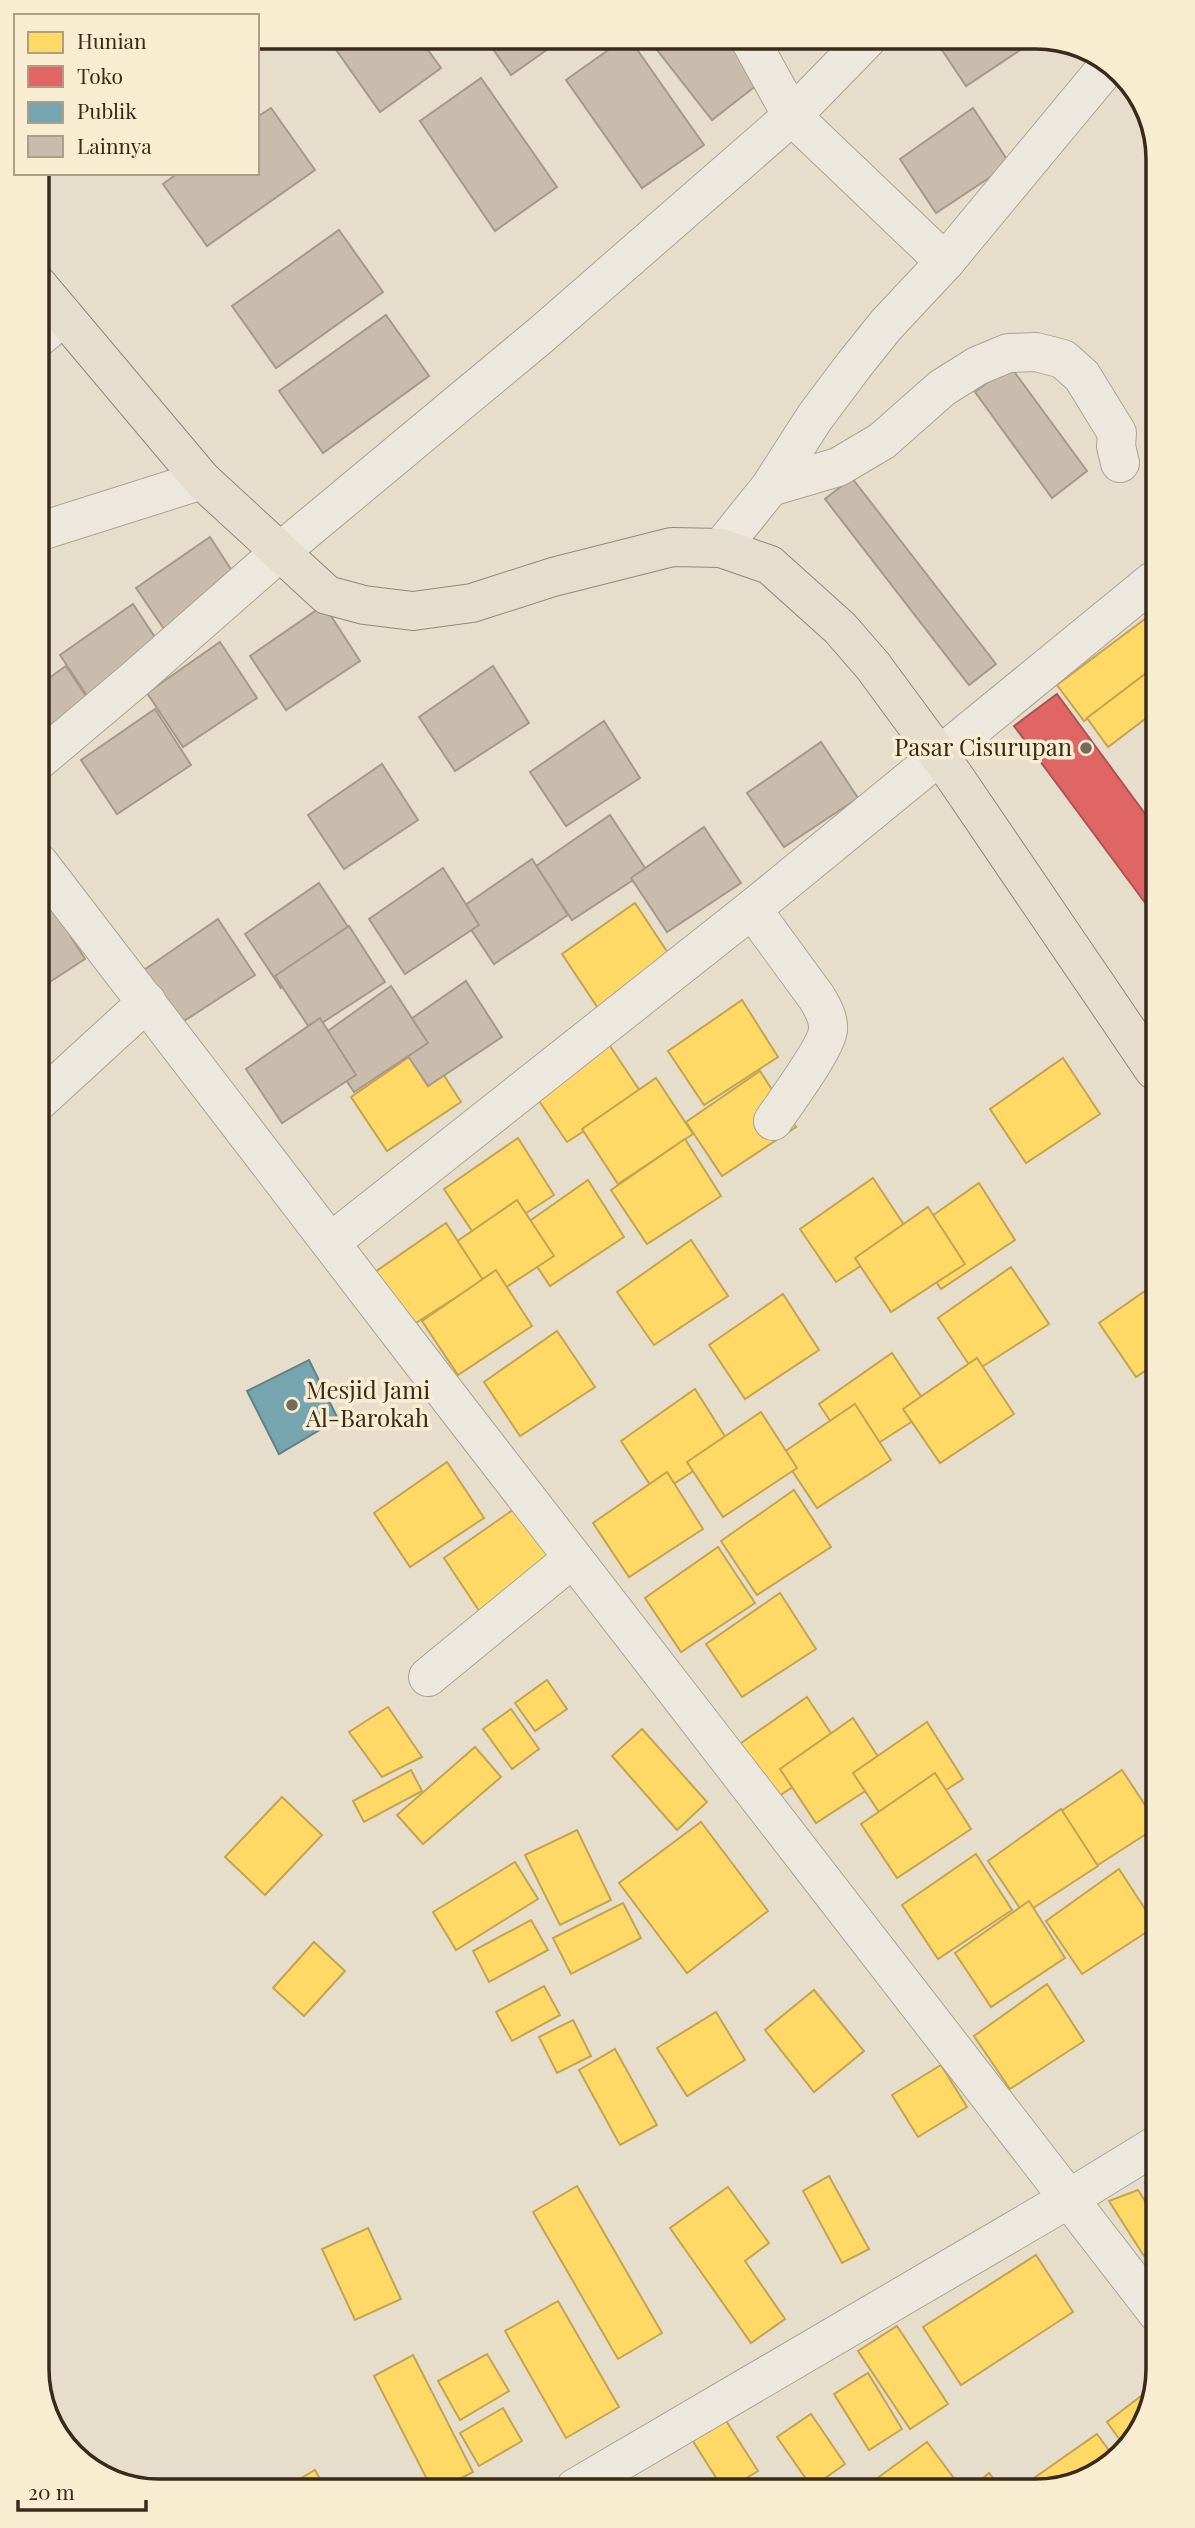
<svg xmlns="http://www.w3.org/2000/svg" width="1195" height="2528" font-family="'Playfair Display',serif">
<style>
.homes{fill:#ffd966;stroke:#c4a450;stroke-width:2}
.shops{fill:#e06666;stroke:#ae5450;stroke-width:2}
.public{fill:#76a5af;stroke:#648083;stroke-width:2}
.building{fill:#cabcac;stroke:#a6998b;stroke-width:2}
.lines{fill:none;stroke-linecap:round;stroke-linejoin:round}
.minor-casing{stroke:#aba395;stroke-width:40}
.major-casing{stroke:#90887b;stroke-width:40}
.minor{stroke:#ede8de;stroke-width:38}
.major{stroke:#e5dece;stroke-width:38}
.poi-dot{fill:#766959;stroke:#f8ecd1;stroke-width:2.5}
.labels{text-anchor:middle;stroke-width:7;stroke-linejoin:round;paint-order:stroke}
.poi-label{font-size:24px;fill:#3a2a1c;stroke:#f8ecd1;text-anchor:end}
.rim{fill:none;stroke:#3a2a1c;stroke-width:3.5}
</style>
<rect width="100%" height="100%" fill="#e6decb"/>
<!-- homes -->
<g class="homes">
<path d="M1153,613V668L1084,721L1057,685Z"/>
<path d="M1153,668V713L1108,747L1087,718Z"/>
<path d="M635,903L672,959L598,1008L562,954Z"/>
<path d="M742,1000L778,1057L704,1105L668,1051Z"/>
<path d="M604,1037L642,1094L567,1142L531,1089Z"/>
<path d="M425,1046L461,1102L387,1151L351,1097Z"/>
<path d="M1063,1058L1100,1114L1026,1163L990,1109Z"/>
<path d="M760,1071L796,1127L722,1176L686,1122Z"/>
<path d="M656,1078L693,1134L618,1184L582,1129Z"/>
<path d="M518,1138L554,1195L480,1243L444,1189Z"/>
<path d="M685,1139L721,1196L647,1244L611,1190Z"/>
<path d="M873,1178L910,1234L836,1282L800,1229Z"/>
<path d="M588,1180L624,1237L550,1286L514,1232Z"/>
<path d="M979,1183L1015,1240L941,1289L905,1235Z"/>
<path d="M517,1200L554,1256L479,1305L443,1251Z"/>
<path d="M928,1207L965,1264L891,1312L855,1258Z"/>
<path d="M446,1223L483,1280L408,1328L372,1274Z"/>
<path d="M691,1240L728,1296L654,1345L617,1292Z"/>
<path d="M1011,1267L1049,1324L974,1372L938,1318Z"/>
<path d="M496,1270L532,1326L458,1375L422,1321Z"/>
<path d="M1155,1284V1364L1136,1377L1099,1323Z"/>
<path d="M783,1294L819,1350L745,1399L709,1345Z"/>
<path d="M557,1331L595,1387L520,1436L484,1382Z"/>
<path d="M892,1353L930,1410L855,1458L819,1404Z"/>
<path d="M977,1358L1014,1414L940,1463L903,1409Z"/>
<path d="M695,1389L731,1446L657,1495L621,1441Z"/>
<path d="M855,1404L891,1460L817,1508L781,1454Z"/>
<path d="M761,1412L797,1468L723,1517L687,1462Z"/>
<path d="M447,1462L484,1518L410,1567L374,1513Z"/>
<path d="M667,1472L703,1529L629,1577L593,1523Z"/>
<path d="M794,1490L831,1547L757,1595L721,1541Z"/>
<path d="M517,1507L555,1563L480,1612L444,1558Z"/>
<path d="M718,1547L755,1603L681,1652L645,1598Z"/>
<path d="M780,1593L816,1649L742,1697L706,1644Z"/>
<path d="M547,1680L567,1709L535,1731L515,1703Z"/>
<path d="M807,1697L844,1753L770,1802L734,1748Z"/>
<path d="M388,1707L422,1757L382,1777L349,1732Z"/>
<path d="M511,1709L539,1749L512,1769L483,1729Z"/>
<path d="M853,1718L890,1775L816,1823L780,1769Z"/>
<path d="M927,1722L963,1779L889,1827L853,1773Z"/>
<path d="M642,1729L707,1802L677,1830L612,1756Z"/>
<path d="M475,1747L501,1777L423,1844L397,1815Z"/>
<path d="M411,1770L422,1791L364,1822L353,1801Z"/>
<path d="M1122,1770L1157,1823V1827L1084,1874L1048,1820Z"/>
<path d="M935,1773L971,1829L897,1878L861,1824Z"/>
<path d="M282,1797L322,1835L265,1895L225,1857Z"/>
<path d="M1061,1809L1098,1866L1024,1914L988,1861Z"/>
<path d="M701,1822L768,1911L687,1973L619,1883Z"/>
<path d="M577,1830L611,1900L560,1925L525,1855Z"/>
<path d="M976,1854L1012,1910L938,1959L902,1905Z"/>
<path d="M515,1862L538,1899L456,1950L433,1912Z"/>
<path d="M1119,1869L1156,1926L1082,1974L1046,1921Z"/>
<path d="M1029,1901L1065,1958L991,2007L955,1953Z"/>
<path d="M623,1903L641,1938L571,1974L553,1938Z"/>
<path d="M531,1920L548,1950L489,1982L473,1951Z"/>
<path d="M314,1942L345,1971L304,2016L273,1988Z"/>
<path d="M1047,1984L1084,2041L1010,2089L974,2036Z"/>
<path d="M544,1986L560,2015L512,2041L496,2012Z"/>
<path d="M814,1990L864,2051L814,2092L765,2030Z"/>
<path d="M716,2012L745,2060L687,2096L657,2048Z"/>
<path d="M573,2020L591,2056L557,2073L539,2037Z"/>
<path d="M615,2049L657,2125L620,2145L579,2070Z"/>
<path d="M941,2065L967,2107L918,2137L892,2095Z"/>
<path d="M829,2176L869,2249L842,2263L803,2191Z"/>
<path d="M1158,2177V2202L1145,2183Z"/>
<path d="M577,2186L662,2333L618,2359L533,2212Z"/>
<path d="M728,2187L769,2243L745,2261L785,2319L751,2343L670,2228Z"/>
<path d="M1138,2190L1158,2222V2249L1144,2256L1109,2201Z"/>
<path d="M368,2228L401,2299L355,2320L322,2249Z"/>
<path d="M1036,2255L1073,2312L961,2385L923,2327Z"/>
<path d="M558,2301L619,2407L566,2438L505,2331Z"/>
<path d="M897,2326L948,2404L910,2429L858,2351Z"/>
<path d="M487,2354L509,2391L460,2420L438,2381Z"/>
<path d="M413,2355L473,2472L440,2489H432L374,2376Z"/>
<path d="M868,2373L902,2429L869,2450L834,2394Z"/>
<path d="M1153,2387L1137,2437L1125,2447L1107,2422Z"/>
<path d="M503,2408L522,2441L479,2466L460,2433Z"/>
<path d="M721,2413L758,2471L732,2487H722L689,2435Z"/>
<path d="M811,2414L845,2464L814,2486H811L777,2437Z"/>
<path d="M1097,2434L1113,2456L1076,2485H1024Z"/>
<path d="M927,2442L959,2485L874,2486L872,2482Z"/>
<path d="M315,2470L326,2490H281Z"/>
<path d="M989,2473L999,2485H975Z"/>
</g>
<!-- shops -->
<path class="shops" d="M1057,694L1154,826V905L1149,908L1014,726Z"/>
<!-- public -->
<path class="public" d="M309,1360L338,1419L279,1454L247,1391Z"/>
<!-- building -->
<g class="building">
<path d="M1040,37L966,86L934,38Z"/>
<path d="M745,40L771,74L712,120L650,41Z"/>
<path d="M621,41H631L704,145L642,188L566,80Z"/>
<path d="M488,42H558L511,75Z"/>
<path d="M423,43L441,68L380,112L332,44Z"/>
<path d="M481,78L557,187L495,231L420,121Z"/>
<path d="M271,108L315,170L207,246L163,184L178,173H257V117Z"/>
<path d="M973,108L1010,164L936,213L900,159Z"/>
<path d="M339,230L383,292L276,368L232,306Z"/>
<path d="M386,315L429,376L323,453L279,391Z"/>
<path d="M1010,366L1087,471L1052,498L975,392Z"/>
<path d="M852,478L996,664L969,685L825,499Z"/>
<path d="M210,537L247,594L173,642L136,588Z"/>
<path d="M133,604L170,660L96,709L60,655Z"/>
<path d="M324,605L360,661L286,710L250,656Z"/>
<path d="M220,642L257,698L183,747L147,693Z"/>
<path d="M66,666L103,722L39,765L38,686Z"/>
<path d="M493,666L529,723L455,771L419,717Z"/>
<path d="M155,709L191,765L117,814L81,760Z"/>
<path d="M604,721L640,778L566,826L530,772Z"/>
<path d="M821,742L858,798L784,847L747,793Z"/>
<path d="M382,764L418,820L344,869L308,815Z"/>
<path d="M610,815L647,871L572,920L536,866Z"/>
<path d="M704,827L741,883L667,932L631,878Z"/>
<path d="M532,859L568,915L494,964L458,910Z"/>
<path d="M443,868L479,925L405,974L369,919Z"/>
<path d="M319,883L356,939L281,988L245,934Z"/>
<path d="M49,902L85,959L39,989V909Z"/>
<path d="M218,919L255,975L181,1023L144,970Z"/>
<path d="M349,926L385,982L311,1030L275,976Z"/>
<path d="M466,981L502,1037L428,1086L392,1032Z"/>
<path d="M391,986L428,1043L354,1092L318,1038Z"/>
<path d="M320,1018L356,1075L282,1123L246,1069Z"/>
</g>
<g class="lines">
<defs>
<g id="minor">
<path d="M750,40L792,116L945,262"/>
<path d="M38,338L64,316"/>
<path d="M770,487L838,467L882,441L942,388L977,366L1008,353L1036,352L1063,359L1082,376L1117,433L1116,446L1120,463"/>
<path d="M38,532L202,480"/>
<path d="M721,548L770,487L815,417L854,365L886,325L945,262L1111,62"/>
<path d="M39,760L134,680L281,551L542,334L792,116L867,39"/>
<path d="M39,863L451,1400L1158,2314"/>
<path d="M752,909L817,998C823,1008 829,1019 828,1030C826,1048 785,1103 773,1121"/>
<path d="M40,1100L147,1002"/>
<path d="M331,1242L752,909L1153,581"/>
<path d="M428,1677L573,1558"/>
<path d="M575,2488L1070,2198L1158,2144"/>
</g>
<path id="major" d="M37,284L202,480L327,595L364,605L413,611L472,603L553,577L672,547L721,548L770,565L840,628L873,666L954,776L1154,1070"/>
</defs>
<!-- minor casing -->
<use href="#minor" class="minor-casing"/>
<!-- major casing -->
<use href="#major" class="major-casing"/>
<!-- minor -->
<use href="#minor" class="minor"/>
<!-- major -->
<use href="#major" class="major"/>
</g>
<!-- markers -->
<g class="poi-dot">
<circle cx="1086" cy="748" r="7"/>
<circle cx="292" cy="1405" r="7"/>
</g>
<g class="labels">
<!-- poi labels -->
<g class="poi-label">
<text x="1072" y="756">Pasar Cisurupan</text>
<text x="306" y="1399" text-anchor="start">Mesjid Jami<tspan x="306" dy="28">Al-Barokah</tspan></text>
</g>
</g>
<!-- crop -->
<path d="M0 0H1195V2528H0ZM159 49H1036A110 110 0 0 1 1146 159V2369A110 110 0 0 1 1036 2479H159A110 110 0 0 1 49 2369V159A110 110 0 0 1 159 49Z" fill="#f8ecd1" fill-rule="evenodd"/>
<path class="rim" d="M159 49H1036A110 110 0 0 1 1146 159V2369A110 110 0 0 1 1036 2479H159A110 110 0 0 1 49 2369V159A110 110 0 0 1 159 49Z"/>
<!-- legend -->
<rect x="14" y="14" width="245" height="161" fill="#f8ecd1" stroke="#ac9e89" stroke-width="2"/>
<rect x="28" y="32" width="35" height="21" fill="#ffd966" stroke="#ac9e89" stroke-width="2"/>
<text x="77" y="49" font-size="21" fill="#3a2a1c">Hunian</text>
<rect x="28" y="66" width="35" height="21" fill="#e06666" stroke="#ac9e89" stroke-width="2"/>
<text x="77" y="84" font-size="21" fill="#3a2a1c">Toko</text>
<rect x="28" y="102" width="35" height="21" fill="#76a5af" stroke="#ac9e89" stroke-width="2"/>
<text x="77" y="119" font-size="21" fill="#3a2a1c">Publik</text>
<rect x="28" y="136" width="35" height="21" fill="#cabcac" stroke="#ac9e89" stroke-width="2"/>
<text x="77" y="154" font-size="21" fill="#3a2a1c">Lainnya</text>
<!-- scale -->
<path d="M18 2500v10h128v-10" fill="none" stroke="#3a2a1c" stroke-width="3.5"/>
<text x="28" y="2500" font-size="21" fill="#3a2a1c" stroke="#f8ecd1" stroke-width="5" paint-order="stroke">20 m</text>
</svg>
